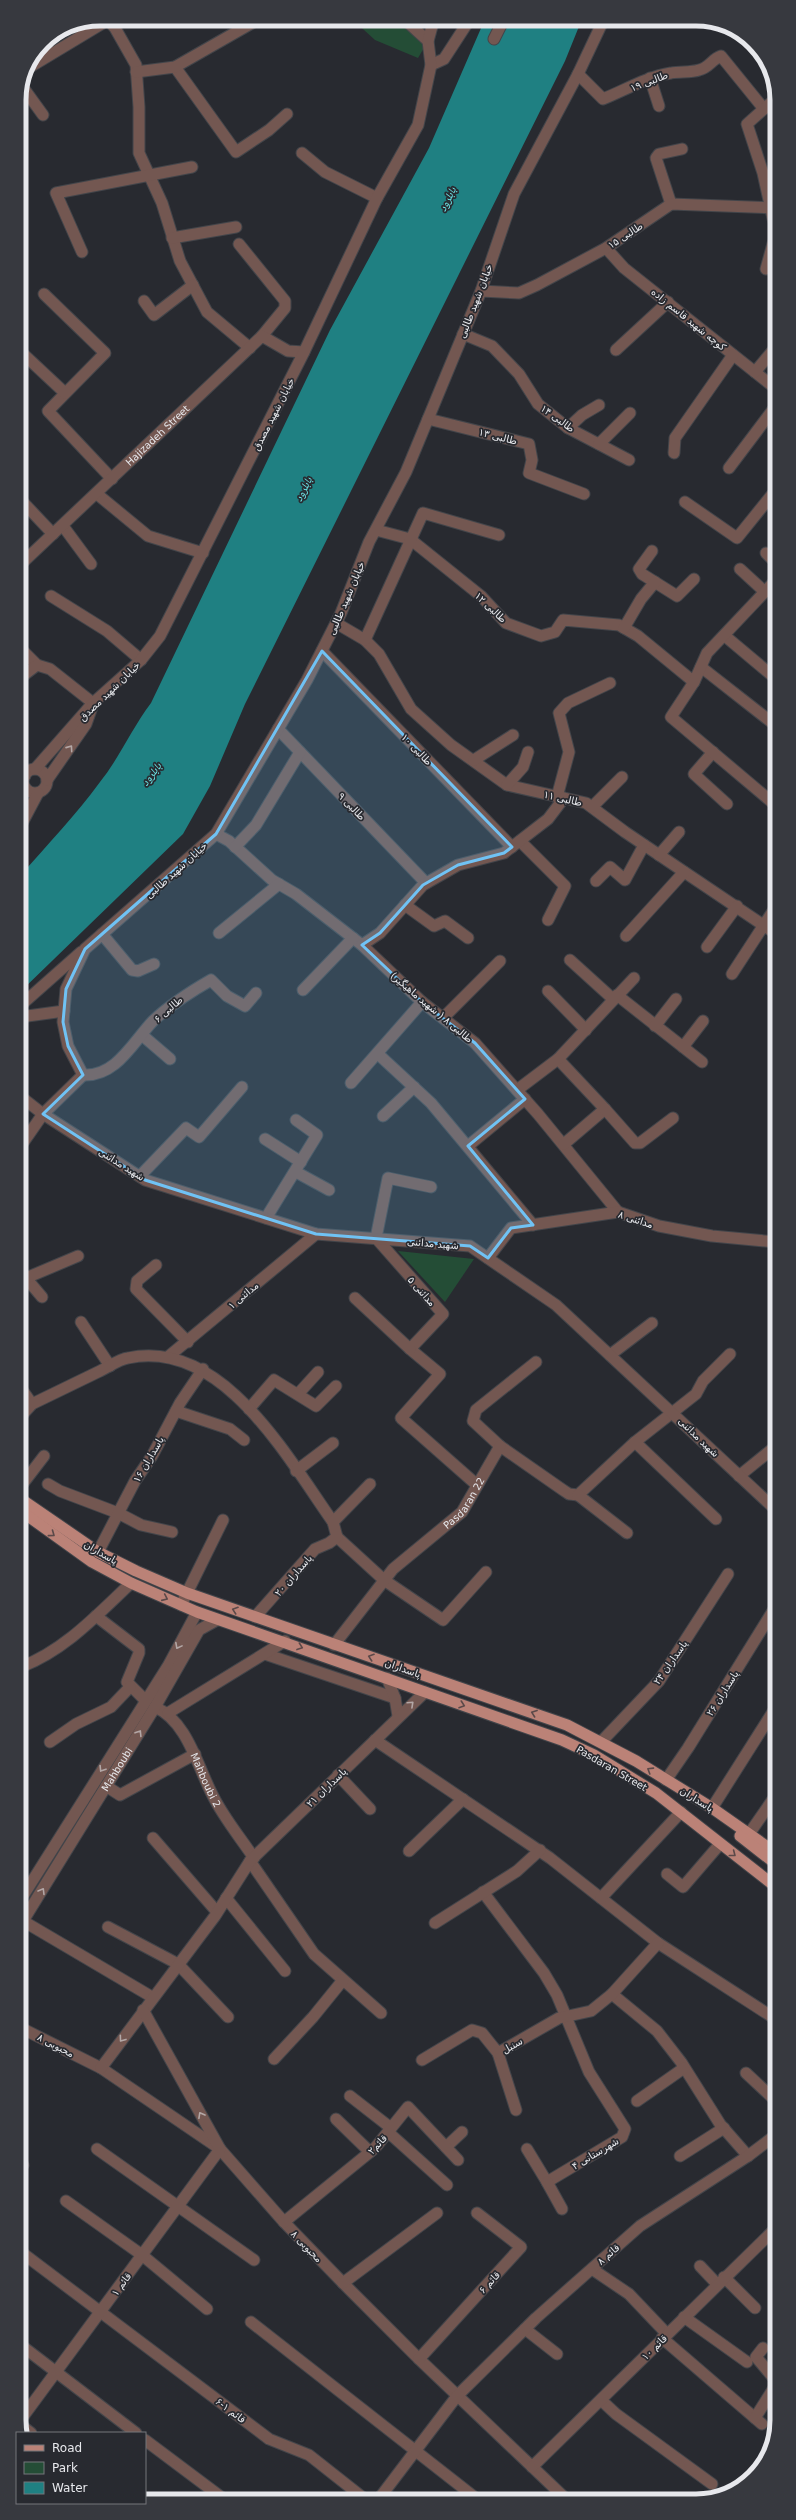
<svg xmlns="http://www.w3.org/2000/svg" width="796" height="2520" font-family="'DejaVu Sans','Noto Naskh Arabic',sans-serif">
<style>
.green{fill:#244d36}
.water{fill:#1f8082}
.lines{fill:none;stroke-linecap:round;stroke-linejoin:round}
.minor-casing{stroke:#43454a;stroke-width:13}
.tertiary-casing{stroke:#43454a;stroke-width:13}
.primary-casing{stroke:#43454a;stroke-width:13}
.minor{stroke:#735751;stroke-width:11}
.tertiary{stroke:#735751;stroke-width:11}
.primary{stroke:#bb8277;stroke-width:11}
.oneway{stroke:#b3a7a6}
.oneway2{stroke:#5b4949}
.marked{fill:#70c2f4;fill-opacity:0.2;stroke:#70c2f4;stroke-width:3;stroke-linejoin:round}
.labels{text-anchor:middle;stroke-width:3.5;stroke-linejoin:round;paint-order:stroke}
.street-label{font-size:10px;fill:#e7e8ec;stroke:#282a30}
.water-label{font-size:11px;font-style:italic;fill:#71f4f5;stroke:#282a30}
.rim{fill:none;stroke:#e7e8ec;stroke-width:5}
</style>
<rect width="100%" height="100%" fill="#282a30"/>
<!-- green -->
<g class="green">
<path d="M352,19H403L428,41L418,58L375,40Z"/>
<path d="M398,1251L474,1259L445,1302Z"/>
</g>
<!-- water -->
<path class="water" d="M485,19H582L565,61L245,704L210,786L183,834L20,992V876C47,845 76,815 100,782C120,757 132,728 151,703L330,330L429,148Z"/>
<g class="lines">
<defs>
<g id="minor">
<path d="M107,19L115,28L136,65L139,107V153L162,203L180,261L207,312L250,348"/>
<path d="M404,19L428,41"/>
<path d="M494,39L504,19"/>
<path d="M431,65L444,59L470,19"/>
<path d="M175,67L236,152L269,130L287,114"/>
<path d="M25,70L108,20"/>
<path d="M136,72L175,67L259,19"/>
<path d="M578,74L603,99C625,90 647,77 671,73C680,71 690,73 699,70C709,68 712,59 721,56L764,109"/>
<path d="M650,78L659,106"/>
<path d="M22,86L43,115"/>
<path d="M302,153L325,172L377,198"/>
<path d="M671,204L656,158L659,154L682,149"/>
<path d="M172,238L236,227"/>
<path d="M239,244L285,301V308L262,336"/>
<path d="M606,248L624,268L775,388"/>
<path d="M82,252L56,193L192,167"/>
<path d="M766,269L774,240V223L763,173L747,124L774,100"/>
<path d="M481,291L519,293L537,285L606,248L671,204L774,208"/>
<path d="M44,294L105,353L48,411L112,479"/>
<path d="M144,301L154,315L193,285"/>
<path d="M463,334L492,346L519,374L538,404L568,428L629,460"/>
<path d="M19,350L65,393"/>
<path d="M616,350L668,302"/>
<path d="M755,372L775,348"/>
<path d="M428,419L529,444L532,460L529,473L584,494"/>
<path d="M568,428L582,415L599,405"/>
<path d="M599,444L630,413"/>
<path d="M674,453L675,438L733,355"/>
<path d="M729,468L775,407"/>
<path d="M97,494L148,536L203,553"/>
<path d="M19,498L53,534"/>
<path d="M685,502L737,538L775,491"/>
<path d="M63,526L91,564"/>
<path d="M376,530L410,539L481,596L506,623L541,636L555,632L563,620L619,625L638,636L694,682"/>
<path d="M652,551L639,569L642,574L677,596L694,579"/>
<path d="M766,553L775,562"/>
<path id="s1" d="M20,565L262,336L288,351L304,352"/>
<path d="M740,569L765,592"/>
<path d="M51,596L107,631L141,660"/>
<path d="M336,623L365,640L379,654L411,709L451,745L507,785L586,803L625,832L775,933"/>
<path d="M624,628L641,599L655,582"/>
<path d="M725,636L775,678"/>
<path d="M365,640L423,513L499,535"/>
<path d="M20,648L37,665L50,669L93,703"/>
<path d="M322,651L512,847"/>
<path d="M701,667L775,725"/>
<path d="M20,678L37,665"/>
<path d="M278,729L426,883"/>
<path d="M713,752L694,774L727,804"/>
<path d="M474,760L513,735"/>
<path d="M20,778L25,776"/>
<path d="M507,785L523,767L528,752"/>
<path d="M557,797L569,752L559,713L568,703L610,683"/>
<path d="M773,803L671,717L694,682L707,653L775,581"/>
<path d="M592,807L622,777"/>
<path d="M216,834L229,841L272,880L296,894L362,945L422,1002L475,1043L538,1114L618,1212"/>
<path d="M520,841L565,886L548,920"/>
<path d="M235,847L256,825L300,752"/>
<path d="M659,855L679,832"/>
<path d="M596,881L610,867L625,880L644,845"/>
<path d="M405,905L434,926L445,921L468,938"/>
<path d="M219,933L279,884"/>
<path d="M102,934L132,970L138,971L154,964"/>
<path d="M626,936L684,872"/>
<path d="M362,945L380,933L423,885L458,865L504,853L548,819L564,798"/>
<path d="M707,947L737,906"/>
<path d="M570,960L613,999"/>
<path d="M732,974L775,908"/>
<path d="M303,990L353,938"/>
<path d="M548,991L586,1030"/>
<path d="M617,995L702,1062"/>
<path d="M20,1017L64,1011"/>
<path d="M443,1018L500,961"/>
<path d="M655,1026L676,999"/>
<path d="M142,1035L170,1059"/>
<path d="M683,1047L703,1021"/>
<path d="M378,1054L431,1103L533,1225"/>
<path d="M558,1059L605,1109L564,1144"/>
<path d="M83,1075C116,1077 133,1042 153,1021C171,1004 190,992 211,980L227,996L245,1006L256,993"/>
<path d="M351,1083L422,1002"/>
<path d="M517,1090L558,1059L634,978"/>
<path d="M20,1096L43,1114"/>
<path d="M605,1109L635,1143H640L673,1118"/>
<path d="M383,1116L414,1087"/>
<path d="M265,1139L301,1162"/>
<path d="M468,1146L525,1099"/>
<path d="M296,1172L329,1190"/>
<path d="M140,1176L186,1128L199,1137L242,1087"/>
<path d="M431,1187L388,1178L376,1238L443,1314L410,1349L440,1374L401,1418L477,1485"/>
<path d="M266,1218L317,1135L296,1120"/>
<path d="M488,1258L511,1228L618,1212L659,1226L712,1236L776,1242"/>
<path d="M156,1265L137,1281L136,1289L188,1342"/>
<path d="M20,1271L42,1297"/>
<path d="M26,1278L78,1256"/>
<path d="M355,1298L410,1349"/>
<path d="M81,1322L110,1366"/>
<path d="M610,1355L652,1323"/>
<path d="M169,1356L316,1234"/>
<path d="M536,1362L476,1410L473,1421L500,1446L563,1490L569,1494L578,1495L635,1442L696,1394L703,1381L730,1354"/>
<path d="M20,1387L32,1404"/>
<path d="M298,1394L318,1372"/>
<path d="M249,1409L274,1380L316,1406L336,1386"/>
<path d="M176,1411L230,1429L244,1440"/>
<path d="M21,1416L32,1404C55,1393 77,1382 100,1371C109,1367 119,1359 128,1358C222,1338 287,1457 333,1522"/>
<path d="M635,1442L716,1519"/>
<path d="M296,1471L333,1443"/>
<path d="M739,1476L776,1446"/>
<path d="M48,1484L60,1491L118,1513L141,1525L172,1532"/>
<path d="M21,1486L44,1456"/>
<path d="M578,1495L627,1533"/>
<path d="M337,1537L384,1580L443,1620L486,1572"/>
<path d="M98,1552L135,1481L152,1456L180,1403L203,1369"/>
<path d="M181,1605L223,1520"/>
<path d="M96,1616L139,1649V1653L127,1682L145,1700"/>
<path d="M255,1617L315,1549L329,1543L337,1537L333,1522L370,1484"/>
<path id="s2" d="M334,1645L393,1569L462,1512L500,1446"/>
<path d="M265,1654L395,1698"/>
<path d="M21,1667C65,1650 97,1615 131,1583"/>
<path d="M387,1678L395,1698L398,1716"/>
<path id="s3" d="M155,1707C187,1721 197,1765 212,1794C223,1817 240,1837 254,1858"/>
<path d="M168,1713L285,1641"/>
<path d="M375,1740L550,1858L658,1943L777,2020"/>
<path d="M50,1742L76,1724L111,1707L130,1687"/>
<path d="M601,1742L659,1681L728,1574"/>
<path d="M338,1775L370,1809"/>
<path d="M666,1780L688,1748L776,1606"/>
<path d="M106,1786L120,1795L195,1754"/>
<path d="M712,1808L776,1707"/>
<path d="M749,1834L776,1795"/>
<path d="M153,1838L217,1912"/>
<path d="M409,1851L463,1799"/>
<path d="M250,1861L314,1954L381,2013"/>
<path d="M667,1874L683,1887L720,1844"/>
<path d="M483,1892L544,1973L557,1995L589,2072L625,2129L622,2137L547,2182L527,2149"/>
<path d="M226,1898L285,1971"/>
<path d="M601,1898L681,1812"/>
<path d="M23,1921L152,1997"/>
<path d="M435,1923L517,1871L540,1850"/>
<path d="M108,1927L178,1964L228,2017"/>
<path d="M612,1994L657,2031L681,2062L720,2124L748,2156"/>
<path d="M21,2028L101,2068L220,2149L284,2222L343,2283L419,2359L566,2499"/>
<path d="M498,2053L516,2110"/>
<path d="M274,2059L313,2017L343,1980"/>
<path d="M422,2060L472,2030L482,2033L498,2053L559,2018L591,2011L612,1994L658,1943"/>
<path d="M101,2068L215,1916L250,1861L425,1692"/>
<path d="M746,2073L777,2102"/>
<path d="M350,2096L391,2128"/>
<path d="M637,2101L684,2068"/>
<path d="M336,2119L370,2152"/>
<path d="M388,2132L447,2185"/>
<path d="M446,2147L462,2132"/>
<path d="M97,2149L254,2260"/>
<path d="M680,2156L724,2128"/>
<path d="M21,2164L23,2165"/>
<path d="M547,2182L562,2209"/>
<path d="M66,2201L142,2255L207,2309"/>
<path d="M284,2222L375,2148L408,2107L458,2160"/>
<path d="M21,2252L269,2439L309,2455L366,2500"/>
<path d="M700,2266L717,2284"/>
<path d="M592,2269L629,2294L667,2334"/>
<path d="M724,2277L755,2308"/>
<path d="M343,2283L437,2213"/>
<path d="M684,2317L747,2362"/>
<path d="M251,2322L477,2499"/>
<path d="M525,2329L557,2354"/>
<path d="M662,2338L762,2424"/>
<path d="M22,2346L136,2433"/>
<path d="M763,2348L756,2357L777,2382"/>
<path d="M419,2359L521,2247L477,2213"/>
<path d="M601,2400L616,2414L712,2484"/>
<path d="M22,2418L220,2149L143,2010"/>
<path d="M755,2418L777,2383"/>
<path d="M22,2426L31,2433"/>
<path d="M145,2440L225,2500"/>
<path d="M532,2467L777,2227"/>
<path d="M378,2500L457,2396L536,2318L640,2226L748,2156L777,2134"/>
</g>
<g id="tertiary">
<circle cx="35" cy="781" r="12"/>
<path d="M35,769L93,703L141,660L160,636L304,352L377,198L418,125L431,65L428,41L434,19"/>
<path d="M47,780L86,724L92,707"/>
<path d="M20,827L38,793"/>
<path d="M20,1006L81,952"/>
<path d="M43,1114L145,1180L316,1234L470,1246L556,1305L776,1510"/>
<path d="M20,1147L43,1114L83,1075L68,1046L63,1022L66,989L85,949L216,834L307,680L341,613L369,542L406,472L481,291L514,194L578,74L604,19"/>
<path d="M21,1899L168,1666L197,1612"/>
<path id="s4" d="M21,1924L155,1707L199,1630L217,1620"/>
</g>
<g id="primary">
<path d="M21,1499L98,1552L136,1571L187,1593L567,1725L636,1761L712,1808L776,1853"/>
<path d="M21,1511L92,1562L131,1583L197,1612L562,1740L594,1755L656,1793L776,1887"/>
<path d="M740,1836L776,1864"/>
</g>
</defs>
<!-- minor casing -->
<use href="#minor" class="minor-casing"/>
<!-- tertiary casing -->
<use href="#tertiary" class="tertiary-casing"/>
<!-- primary casing -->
<use href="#primary" class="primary-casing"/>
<!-- minor -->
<use href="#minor" class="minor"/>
<!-- tertiary -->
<use href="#tertiary" class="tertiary"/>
<!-- primary -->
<use href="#primary" class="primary"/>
</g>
<!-- one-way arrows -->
<defs><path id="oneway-chevron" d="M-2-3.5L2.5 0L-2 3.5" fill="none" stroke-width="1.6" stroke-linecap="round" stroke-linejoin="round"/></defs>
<g class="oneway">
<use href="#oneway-chevron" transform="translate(70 748) rotate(-55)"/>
<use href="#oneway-chevron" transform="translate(178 1646) rotate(118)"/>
<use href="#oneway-chevron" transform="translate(411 1704) rotate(-43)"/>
<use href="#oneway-chevron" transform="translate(139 1733) rotate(-58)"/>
<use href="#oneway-chevron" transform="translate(102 1769) rotate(122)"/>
<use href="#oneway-chevron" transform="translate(42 1891) rotate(-59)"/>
<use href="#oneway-chevron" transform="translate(122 2039) rotate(126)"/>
<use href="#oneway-chevron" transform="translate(201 2115) rotate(-119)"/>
</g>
<g class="oneway2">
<use href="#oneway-chevron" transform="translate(52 1534) rotate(36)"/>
<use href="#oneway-chevron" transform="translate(165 1598) rotate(24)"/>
<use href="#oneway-chevron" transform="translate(235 1610) rotate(-161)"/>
<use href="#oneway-chevron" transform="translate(300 1647) rotate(20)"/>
<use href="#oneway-chevron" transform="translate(371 1657) rotate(-161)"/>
<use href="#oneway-chevron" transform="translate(462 1705) rotate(19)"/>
<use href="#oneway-chevron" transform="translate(534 1713) rotate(-160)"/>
<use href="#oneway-chevron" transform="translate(650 1770) rotate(-148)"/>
<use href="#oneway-chevron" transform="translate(733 1854) rotate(38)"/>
</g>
<!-- marked area -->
<path class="marked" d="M322,651L512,847L504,853L458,865L423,885L380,933L362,945L422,1002L475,1043L525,1099L468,1146L533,1225L511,1228L488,1258L470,1246L316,1234L145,1180L43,1114L83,1075L68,1046L63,1022L66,989L85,949L216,834Z"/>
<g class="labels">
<!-- street labels -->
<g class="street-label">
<text transform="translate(649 81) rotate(-21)" y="4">طالبی ۱۹</text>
<text transform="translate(625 235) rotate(-33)" y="4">طالبی ۱۵</text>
<text transform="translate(475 301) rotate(-69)" y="4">خیابان شهید طالبی</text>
<text transform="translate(689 319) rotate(39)" y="4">کوچه شهید قاسم زاده</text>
<text transform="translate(273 414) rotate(-63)" y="4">خیابان شهید مصدق</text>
<text transform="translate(558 418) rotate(36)" y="4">طالبی ۱۴</text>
<text dy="4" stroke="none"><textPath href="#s1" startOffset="189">Hajizadeh Street</textPath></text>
<text transform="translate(498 436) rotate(14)" y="4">طالبی ۱۳</text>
<text transform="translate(346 598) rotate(-67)" y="4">خیابان شهید طالبی</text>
<text transform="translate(491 607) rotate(43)" y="4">طالبی ۱۲</text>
<text transform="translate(109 691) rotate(-44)" y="4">خیابان شهید مصدق</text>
<text transform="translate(417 749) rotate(46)" y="4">طالبی ۱۰</text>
<text transform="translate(563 798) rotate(13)" y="4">طالبی ۱۱</text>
<text transform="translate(352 806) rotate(46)" y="4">طالبی ۹</text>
<text transform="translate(176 870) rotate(-42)" y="4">خیابان شهید طالبی</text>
<text transform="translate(432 1007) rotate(40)" y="4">طالبی ۸ ( شهید ماهیگیر)</text>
<text transform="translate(168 1009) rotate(-41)" y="4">طالبی ۶</text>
<text transform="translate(122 1164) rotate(32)" y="4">شهید مدائنی</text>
<text transform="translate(636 1219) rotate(18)" y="4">مدائنی ۸</text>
<text transform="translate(433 1243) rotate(5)" y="4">شهید مدائنی</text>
<text transform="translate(422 1291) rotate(48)" y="4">مدائنی ۵</text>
<text transform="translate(243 1295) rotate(-40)" y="4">مدائنی ۱</text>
<text transform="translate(699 1437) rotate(44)" y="4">شهید مدائنی</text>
<text transform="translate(148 1459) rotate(-60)" y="4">پاسداران ۱۶</text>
<text dy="4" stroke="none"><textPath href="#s2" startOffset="194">Pasdaran 22</textPath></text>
<text transform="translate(101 1552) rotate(30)" y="4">پاسداران</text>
<text transform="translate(293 1575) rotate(-49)" y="4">پاسداران ۲۰</text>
<text transform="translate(670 1662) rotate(-55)" y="4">پاسداران ۲۴</text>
<text transform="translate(403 1668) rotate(19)" y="4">پاسداران</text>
<text transform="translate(722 1693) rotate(-58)" y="4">پاسداران ۲۶</text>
<text transform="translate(612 1768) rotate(30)" y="4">Pasdaran Street</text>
<text dy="4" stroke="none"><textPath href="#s4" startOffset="182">Mahboubi</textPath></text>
<text dy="4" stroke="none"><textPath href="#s3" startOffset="91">Mahboubi 2</textPath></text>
<text transform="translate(326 1787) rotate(-44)" y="4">پاسداران ۲۱</text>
<text transform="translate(697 1799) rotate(32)" y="4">پاسداران</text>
<text transform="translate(56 2045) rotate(27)" y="4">محبوبی ۸</text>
<text transform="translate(512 2045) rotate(-30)" y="4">سنبل</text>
<text transform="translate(377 2144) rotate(-47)" y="4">قائم۲</text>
<text transform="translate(595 2153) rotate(-31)" y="4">شهرستانی ۴</text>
<text transform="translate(307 2246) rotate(46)" y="4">محبوبی ۸</text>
<text transform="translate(608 2254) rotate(-41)" y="4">قائم ۸</text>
<text transform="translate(489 2282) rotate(-48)" y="4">قائم ۶</text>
<text transform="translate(121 2284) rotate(-54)" y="4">قائم ۱</text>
<text transform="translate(654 2347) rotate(-45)" y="4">قائم ۱۰</text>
<text transform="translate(231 2410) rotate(37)" y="4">قائم ۱-۶</text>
</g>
<!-- water labels -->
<g class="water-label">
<text transform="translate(447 199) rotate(-64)" y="4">بابلرود</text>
<text transform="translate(303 489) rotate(-64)" y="4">بابلرود</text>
<text transform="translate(151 774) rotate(-53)" y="4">بابلرود</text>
</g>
</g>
<!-- crop -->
<path d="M0 0H796V2520H0ZM100 26H696A74 74 0 0 1 770 100V2420A74 74 0 0 1 696 2494H100A74 74 0 0 1 26 2420V100A74 74 0 0 1 100 26Z" fill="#37393f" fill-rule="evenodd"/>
<path class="rim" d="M100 26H696A74 74 0 0 1 770 100V2420A74 74 0 0 1 696 2494H100A74 74 0 0 1 26 2420V100A74 74 0 0 1 100 26Z"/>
<!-- legend -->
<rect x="16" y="2432" width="130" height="72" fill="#282a30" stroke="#74767b"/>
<rect x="24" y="2445" width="20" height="6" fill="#bb8277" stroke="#74767b"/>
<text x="52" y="2452" font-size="12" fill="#e7e8ec">Road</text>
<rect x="24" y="2462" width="20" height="12" fill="#244d36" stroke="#74767b"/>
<text x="52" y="2472" font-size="12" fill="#e7e8ec">Park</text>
<rect x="24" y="2482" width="20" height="12" fill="#1f8082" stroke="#74767b"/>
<text x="52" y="2492" font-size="12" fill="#e7e8ec">Water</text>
</svg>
